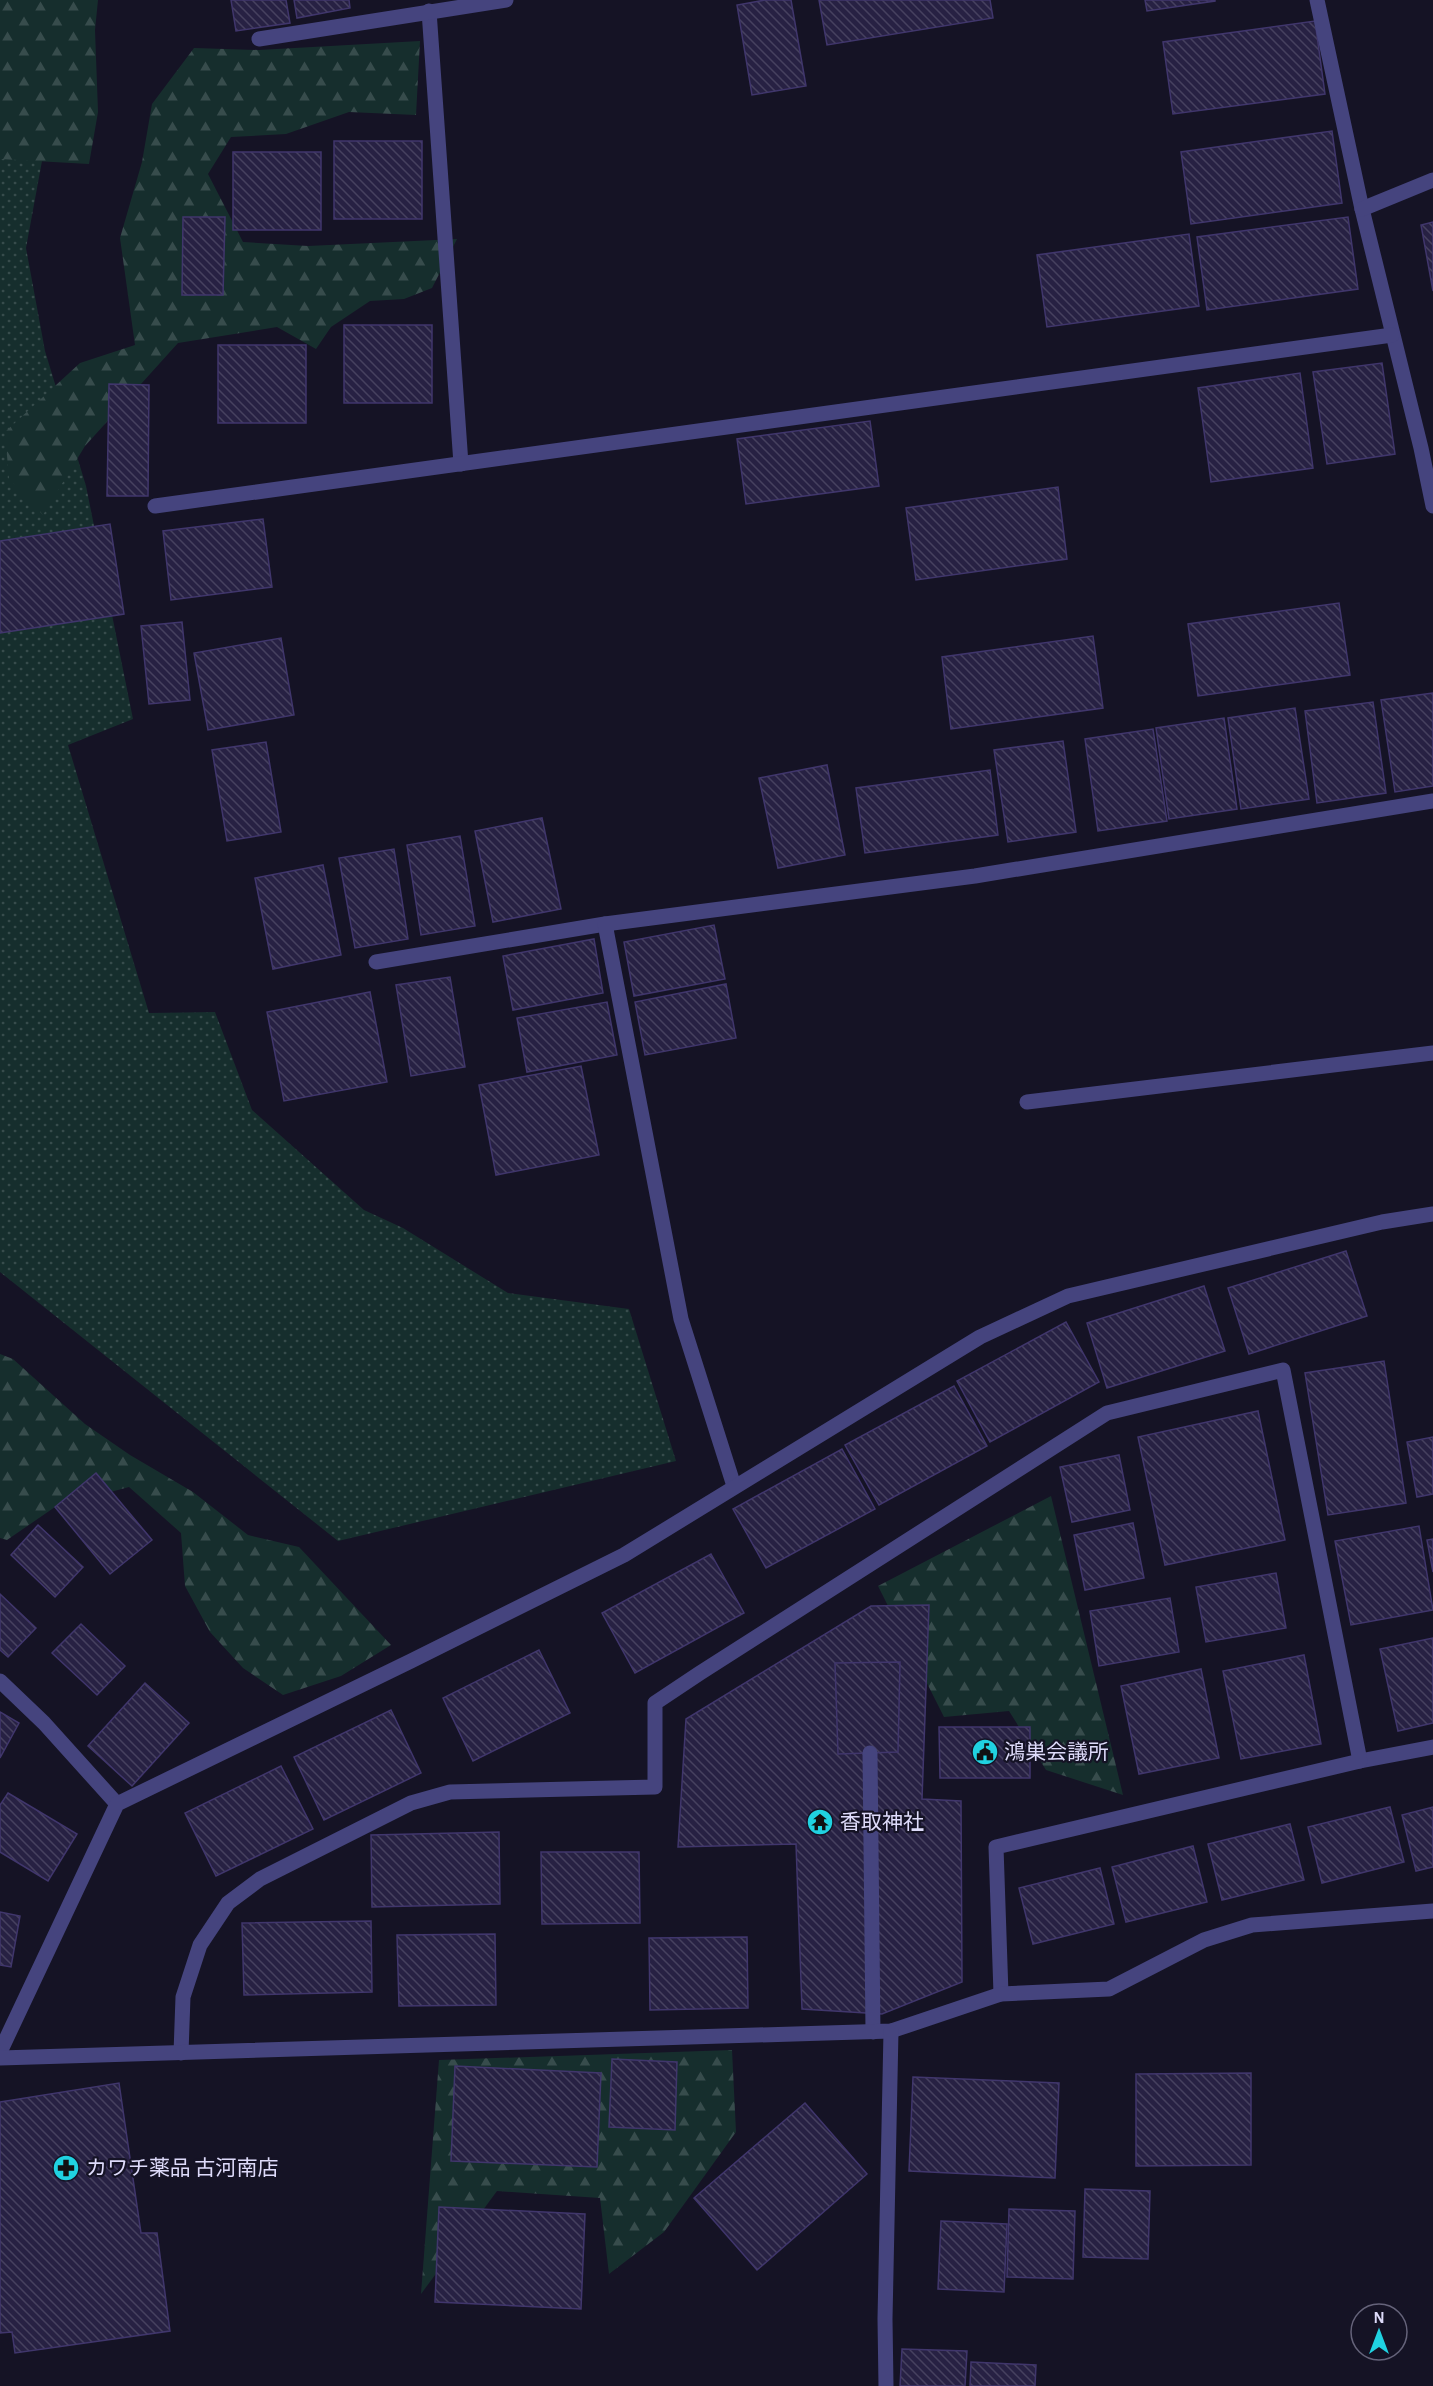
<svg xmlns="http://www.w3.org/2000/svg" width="1433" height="2386" font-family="'Alegreya Sans','Noto Sans JP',sans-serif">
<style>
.grass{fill:url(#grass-dots)}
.forest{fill:url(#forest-firs)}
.building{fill:url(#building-back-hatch);stroke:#40366c;stroke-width:1.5}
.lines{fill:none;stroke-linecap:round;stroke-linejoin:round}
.lane{stroke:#45447e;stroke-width:15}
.street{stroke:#45447e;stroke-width:15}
.labels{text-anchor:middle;stroke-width:4.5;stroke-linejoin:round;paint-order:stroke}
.poi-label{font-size:21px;fill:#dedbfa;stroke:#151325;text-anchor:start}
</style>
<defs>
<pattern id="grass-dots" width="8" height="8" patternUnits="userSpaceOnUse" patternTransform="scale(1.5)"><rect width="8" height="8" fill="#162e2d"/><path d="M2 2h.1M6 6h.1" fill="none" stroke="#374c4c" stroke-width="1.8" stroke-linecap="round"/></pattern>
<pattern id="forest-firs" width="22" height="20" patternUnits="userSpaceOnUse" patternTransform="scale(1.5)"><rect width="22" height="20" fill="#162e2d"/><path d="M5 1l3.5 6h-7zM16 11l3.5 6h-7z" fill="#374c4c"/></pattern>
<pattern id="building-back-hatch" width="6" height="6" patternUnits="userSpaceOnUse" patternTransform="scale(1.5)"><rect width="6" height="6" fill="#272143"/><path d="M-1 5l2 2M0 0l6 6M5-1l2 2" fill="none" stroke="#46415f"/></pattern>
</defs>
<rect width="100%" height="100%" fill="#151325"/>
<!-- grass -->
<path class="grass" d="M0,151L42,161L26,248L45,351L86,486L133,719L68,745L149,1013L215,1012L252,1110L364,1210L403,1228L508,1293L629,1309L676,1461L338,1541L0,1272Z"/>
<!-- forest -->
<g class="forest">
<path d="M0,0H98L95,30L98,112L89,164L0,159Z"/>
<path d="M420,41L416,115L349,112L286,134L231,137L208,174L243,242L308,246L457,239L432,288L404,299L370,301L331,327L316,349L277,327L178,343L85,446L43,515L9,479L5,432L80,363L135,345L120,238L142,162L152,104L194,48L259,50Z"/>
<path d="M0,1354L13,1359L85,1424L130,1455L193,1492L248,1535L299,1547L391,1645L341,1676L283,1695L243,1668L210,1632L185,1586L181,1533L129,1487L55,1507L7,1540L0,1538Z"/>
<path d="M1051,1496L1123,1795L1046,1770L1009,1711L944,1717L878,1586Z"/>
<path d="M732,2050L736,2132L664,2232L609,2274L600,2198L497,2191L421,2294L439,2060Z"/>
</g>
<!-- building -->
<g class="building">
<path d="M231,0H286L290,23L236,31Z"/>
<path d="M294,0H349L350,8L297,18Z"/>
<path d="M765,0H791L806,86L752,95L737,5Z"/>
<path d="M819,0H990L993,18L827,45Z"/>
<path d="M1145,0H1215V1L1147,11Z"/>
<path d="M1315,21L1325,94L1173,114L1163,42Z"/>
<path d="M1332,131L1342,203L1191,224L1181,152Z"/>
<rect x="334" y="141" width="88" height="78"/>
<rect x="233" y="152" width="88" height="78"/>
<path d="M183,217H225L223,295H182Z"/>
<path d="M1348,217L1358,289L1207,310L1197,237Z"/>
<path d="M1433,222V291L1421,225Z"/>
<path d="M1189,234L1199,306L1047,327L1037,255Z"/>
<rect x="344" y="325" width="88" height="78"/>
<rect x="218" y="345" width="88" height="78"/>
<path d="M1382,363L1395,454L1327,464L1313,372Z"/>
<path d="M1300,373L1313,468L1211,482L1198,388Z"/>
<path d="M109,384L149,385L148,496H107Z"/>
<path d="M870,421L879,486L746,504L737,439Z"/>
<path d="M1058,487L1067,559L916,580L906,508Z"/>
<path d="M263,519L272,587L171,600L163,531Z"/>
<path d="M110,524L124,614L0,633V541Z"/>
<path d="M1339,603L1350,675L1198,696L1188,624Z"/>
<path d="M182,622L190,700L149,704L141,626Z"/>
<path d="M1093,636L1103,708L951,729L942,657Z"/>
<path d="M281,638L294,715L208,730L194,653Z"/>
<path d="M1433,693V786L1395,792L1381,700Z"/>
<path d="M1373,702L1386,793L1317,803L1305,711Z"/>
<path d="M1295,708L1309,799L1241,809L1228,718Z"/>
<path d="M1224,718L1237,809L1169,819L1156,728Z"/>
<path d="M1153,729L1167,821L1098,831L1085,739Z"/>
<path d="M1063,741L1076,832L1008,842L994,750Z"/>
<path d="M266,742L281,832L227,841L212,750Z"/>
<path d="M827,765L845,855L778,868L759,778Z"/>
<path d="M990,770L998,835L865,853L856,788Z"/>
<path d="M542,818L561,909L493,922L475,831Z"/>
<path d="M460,836L475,926L421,935L407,845Z"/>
<path d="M394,849L408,939L355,948L339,858Z"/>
<path d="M323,865L341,955L273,969L255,878Z"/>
<path d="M714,925L725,979L634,996L624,942Z"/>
<path d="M594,939L603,993L513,1010L503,956Z"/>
<path d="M450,977L465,1067L411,1076L396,985Z"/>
<path d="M726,984L736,1038L645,1055L635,1002Z"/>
<path d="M370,992L387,1082L284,1101L267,1012Z"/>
<path d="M607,1002L617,1055L527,1072L517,1018Z"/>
<path d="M581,1066L599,1155L496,1175L479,1085Z"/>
<path d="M1346,1251L1367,1316L1249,1354L1228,1288Z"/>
<path d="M1204,1286L1225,1351L1107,1388L1087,1323Z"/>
<path d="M1066,1322L1099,1382L990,1442L957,1381Z"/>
<path d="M1384,1361L1406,1503L1328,1515L1305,1373Z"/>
<path d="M954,1386L987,1446L879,1505L845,1445Z"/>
<path d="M1258,1411L1285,1540L1165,1565L1138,1437Z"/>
<path d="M1433,1437V1494L1417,1497L1407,1442Z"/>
<path d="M842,1449L875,1509L766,1568L733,1509Z"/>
<path d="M1119,1455L1130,1510L1072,1522L1060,1467Z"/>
<path d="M96,1473L152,1540L110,1574L55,1507Z"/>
<path d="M1133,1523L1144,1578L1085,1590L1074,1535Z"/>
<path d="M38,1525L83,1567L55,1597L11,1555Z"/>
<path d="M1419,1526L1433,1610L1351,1625L1335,1541Z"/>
<path d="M1433,1539V1572L1427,1540Z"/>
<path d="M711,1554L744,1613L635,1673L602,1613Z"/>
<path d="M1276,1573L1286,1628L1206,1642L1196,1587Z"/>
<path d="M0,1594L36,1628L8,1657L0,1650Z"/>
<path d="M1170,1598L1179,1652L1099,1666L1090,1611Z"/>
<path d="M929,1605L922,1799L961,1801L962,1982L882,2014L802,2009L796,1844L678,1847L686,1719L871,1606Z"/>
<path d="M81,1624L125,1666L97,1695L52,1653Z"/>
<path d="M1433,1638V1723L1398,1731L1380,1649Z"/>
<path d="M539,1650L570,1713L473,1761L443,1698Z"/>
<path d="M1304,1655L1321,1744L1241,1759L1223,1671Z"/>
<path d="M900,1662L898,1752L838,1754L835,1663Z"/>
<path d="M1201,1669L1219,1758L1139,1774L1121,1686Z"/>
<path d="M145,1683L189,1723L132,1786L88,1746Z"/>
<path d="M391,1710L421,1773L324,1820L294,1757Z"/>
<path d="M0,1712L19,1723L0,1758Z"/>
<path d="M939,1727H1030V1778H940Z"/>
<path d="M281,1766L313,1829L216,1876L185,1813Z"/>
<path d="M8,1793L77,1834L48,1881L0,1852V1805Z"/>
<path d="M1390,1807L1404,1862L1322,1883L1308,1827Z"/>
<path d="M1433,1807V1867L1416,1871L1402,1815Z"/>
<path d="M1290,1824L1304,1880L1222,1900L1208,1844Z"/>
<path d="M499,1832L500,1904L372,1907L371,1835Z"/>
<path d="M1193,1846L1207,1902L1126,1922L1112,1867Z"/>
<path d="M541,1852H639L640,1923L542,1924Z"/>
<path d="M1100,1868L1114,1924L1033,1944L1019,1888Z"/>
<path d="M0,1912L20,1916L11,1967L0,1965Z"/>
<path d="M371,1921L372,1992L244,1995L242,1923Z"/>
<path d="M495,1934L496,2005L399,2006L397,1935Z"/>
<path d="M747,1937L748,2008L650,2010L649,1938Z"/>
<path d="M612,2059L677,2062L675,2130L609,2127Z"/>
<path d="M455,2066L601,2073L597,2167L451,2161Z"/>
<path d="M1251,2073V2165L1136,2166V2074Z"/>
<path d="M913,2077L1059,2083L1055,2178L909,2171Z"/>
<path d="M119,2083L141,2233H157L170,2331L15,2353L12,2332L0,2333V2102Z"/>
<path d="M805,2103L867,2174L757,2270L694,2198Z"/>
<path d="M1085,2189L1150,2191L1148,2259L1083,2257Z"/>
<path d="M439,2207L585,2214L581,2309L435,2302Z"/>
<path d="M1009,2209L1075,2211L1073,2279L1007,2277Z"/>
<path d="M941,2221L1007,2224L1004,2292L938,2289Z"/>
<path d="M902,2349L967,2351L965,2386H900Z"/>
<path d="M971,2362L1036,2365L1035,2386H970Z"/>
</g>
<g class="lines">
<!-- lane -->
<path class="lane" d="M870,1753L873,2032"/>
<!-- street -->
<g class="street">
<path d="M1317,0L1362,209L1421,448L1433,506"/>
<path d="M429,11L461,464"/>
<path d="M259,39L506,0"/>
<path d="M1362,209L1433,180"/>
<path d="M155,506L1392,335"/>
<path d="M376,962L605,924"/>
<path d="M1027,1102L1433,1053"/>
<path d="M734,1486L681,1319L605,924L975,876L1433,801"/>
<path d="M0,1681L44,1723L117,1804"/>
<path d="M1360,1761L1433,1747"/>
<path d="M0,2052L117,1804L411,1661L624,1555L980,1337L1068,1296L1382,1222L1433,1214"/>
<path d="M181,2053L183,1997L200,1945L228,1903L260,1879L411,1803L450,1792L655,1787V1703L700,1673L1107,1413L1283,1370L1360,1761L996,1847L1001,1994"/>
<path d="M0,2058L891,2031L1001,1994L1109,1989L1204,1940L1252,1925L1433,1911"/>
<path d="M886,2386L885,2319L891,2031"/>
</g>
</g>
<!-- icons -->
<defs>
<symbol id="civic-disc" viewBox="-11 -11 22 22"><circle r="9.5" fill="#20d2e1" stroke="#151325"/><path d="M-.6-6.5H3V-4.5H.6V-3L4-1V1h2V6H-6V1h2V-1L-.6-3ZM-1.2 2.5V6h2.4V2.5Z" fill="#111"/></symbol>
<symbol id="temple-disc" viewBox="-11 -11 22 22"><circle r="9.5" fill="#20d2e1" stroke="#151325"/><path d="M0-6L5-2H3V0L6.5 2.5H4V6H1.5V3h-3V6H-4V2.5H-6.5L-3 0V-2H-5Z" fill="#111"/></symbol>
<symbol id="pharmacy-disc" viewBox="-11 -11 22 22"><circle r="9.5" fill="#20d2e1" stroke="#151325"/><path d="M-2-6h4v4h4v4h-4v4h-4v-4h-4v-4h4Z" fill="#111"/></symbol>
</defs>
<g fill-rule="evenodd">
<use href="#civic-disc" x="970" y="1737" width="30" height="30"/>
<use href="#temple-disc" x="805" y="1807" width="30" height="30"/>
<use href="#pharmacy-disc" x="51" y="2153" width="30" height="30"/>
</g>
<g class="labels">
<!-- poi labels -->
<g class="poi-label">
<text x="1004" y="1759">鴻巣会議所</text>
<text x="840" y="1829">香取神社</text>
<text x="86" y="2175">カワチ薬品 古河南店</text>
</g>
</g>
<!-- north arrow -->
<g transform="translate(1379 2332)"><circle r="28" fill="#151325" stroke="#65637a" stroke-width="1.5"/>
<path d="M0-4.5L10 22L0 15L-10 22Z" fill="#20d2e1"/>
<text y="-9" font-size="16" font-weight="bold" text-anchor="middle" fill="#dedbfa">N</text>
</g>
</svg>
